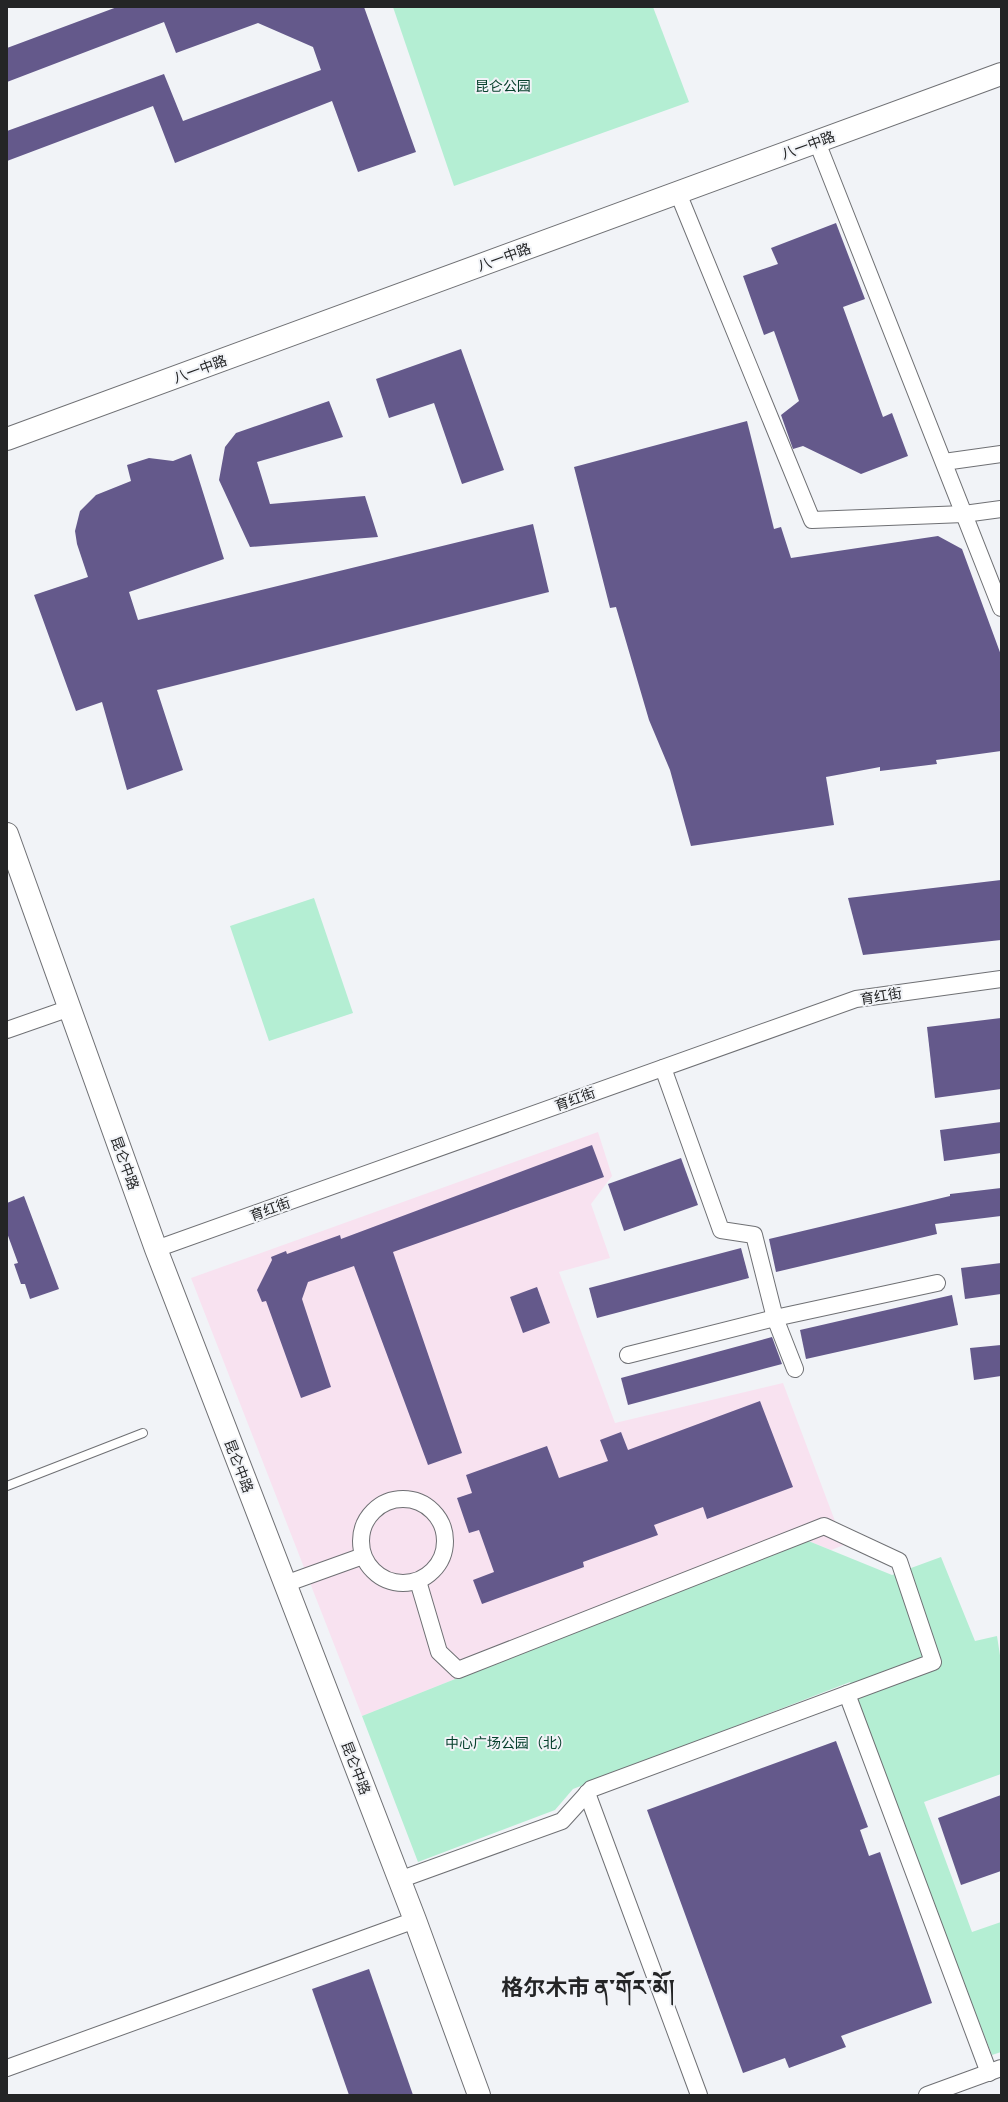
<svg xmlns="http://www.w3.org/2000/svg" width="1008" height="2102" font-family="Cabin,'Noto Sans SC','Noto Serif Tibetan',sans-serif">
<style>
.commercial{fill:#f8e2f0}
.green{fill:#b4eed3}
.building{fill:#64598b}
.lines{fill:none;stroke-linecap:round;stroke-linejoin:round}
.lane-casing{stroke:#6f7074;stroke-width:10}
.street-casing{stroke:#6f7074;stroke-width:18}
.secondary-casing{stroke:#6f7074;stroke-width:24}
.lane{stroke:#fff;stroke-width:8}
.street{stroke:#fff;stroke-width:16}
.secondary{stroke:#fff;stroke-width:22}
.labels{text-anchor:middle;stroke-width:4;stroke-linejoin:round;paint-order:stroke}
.park-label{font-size:14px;fill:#07402d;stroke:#f1f3f7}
.street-label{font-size:14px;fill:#242526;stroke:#f1f3f7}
.town-label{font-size:22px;font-weight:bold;fill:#242526;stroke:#f1f3f7}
</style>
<rect width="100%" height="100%" fill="#f1f3f7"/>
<!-- commercial -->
<path class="commercial" d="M598,1132L612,1176L591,1204L610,1258L559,1272L615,1423L783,1383L844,1545L831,1550L806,1540L362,1716L191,1278Z"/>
<!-- green -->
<g class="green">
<path d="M393,7H653L689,102L454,186Z"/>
<path d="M314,898L353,1013L269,1041L230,926Z"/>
<path d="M806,1540L892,1575L941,1557L975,1641L997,1636L1001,1662V1774L924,1802L972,1932L1001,1922V2052L992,2055L890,1793L850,1682L573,1789L555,1810L418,1862L362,1716Z"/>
</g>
<!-- building -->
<g class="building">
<path d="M117,7H364L416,152L358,172L332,101L175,163L153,106L7,161V131L164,74L183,121L321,70L313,47L258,23L176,53L164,22L7,82V48Z"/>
<path d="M836,223L865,299L843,307L883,417L892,413L908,456L861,474L803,446L793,449L781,415L799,401L774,331L764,335L743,276L778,264L771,248Z"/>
<path d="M461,349L504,470L462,484L434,403L389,418L376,379Z"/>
<path d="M329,401L343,437L257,462L270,504L365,496L378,537L250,547L219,480L225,447L236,433Z"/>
<path d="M747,421L774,529L781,527L791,558L938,536L962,549L1001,655V751L936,760L937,764L880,771V767L826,777L834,825L691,846L670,770L649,720L616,607L610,608L574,467Z"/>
<path d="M191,454L224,559L129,592L138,620L533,524L549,592L157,690L183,770L127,790L102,702L76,711L34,595L88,577L77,544L75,531L80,511L96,495L131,481L127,465L149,458L173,461Z"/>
<path d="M1001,880V940L863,955L848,898Z"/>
<path d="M1001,1018V1089L935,1098L927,1027Z"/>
<path d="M1001,1122V1153L944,1161L940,1130Z"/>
<path d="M592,1145L604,1177L393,1252L462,1453L428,1465L354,1266L308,1282L302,1299L331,1387L301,1398L266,1301L262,1302L257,1290L272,1260L271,1257L286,1251L287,1254L340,1235L341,1239Z"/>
<path d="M681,1158L698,1205L624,1231L608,1184Z"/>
<path d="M1001,1188V1216L935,1224L937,1234L776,1272L769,1239L950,1196V1194Z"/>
<path d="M24,1196L59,1289L30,1299L25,1284H21L14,1264L18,1263L7,1233V1203Z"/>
<path d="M741,1248L749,1278L597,1318L589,1288Z"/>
<path d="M1001,1263V1294L965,1299L961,1268Z"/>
<path d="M537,1287L550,1323L523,1333L510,1297Z"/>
<path d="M952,1295L958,1325L806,1359L800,1330Z"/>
<path d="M772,1337L782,1364L628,1405L621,1378Z"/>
<path d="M1001,1345V1376L974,1380L970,1348Z"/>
<path d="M760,1401L793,1487L707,1519L703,1507L654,1525L658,1535L583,1562L584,1567L482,1604L473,1580L494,1572L479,1530L469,1533L457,1498L472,1493L466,1475L547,1446L559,1478L608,1461L600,1440L621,1432L628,1450Z"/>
<path d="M836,1741L868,1827L860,1830L869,1856L880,1852L932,2003L841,2036L846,2047L789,2068L785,2058L743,2073L647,1810Z"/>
<path d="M1001,1795V1871L961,1885L938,1818Z"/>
<path d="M369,1969L413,2095H349L312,1989Z"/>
</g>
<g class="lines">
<defs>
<path id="lane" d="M7,1486L143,1433"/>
<g id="street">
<path d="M817,142L1001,608"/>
<path d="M678,193L812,520L964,514L1001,509"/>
<path d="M944,462L1001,454"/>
<path d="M7,1030L70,1008"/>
<path d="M663,1068L721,1230L754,1235L775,1318L795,1369"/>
<path d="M156,1249L856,999L1001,979"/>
<path d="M628,1355L775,1318L937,1283"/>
<circle cx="403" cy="1541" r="42"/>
<path d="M285,1584L363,1556"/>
<path d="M847,1694L989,2073"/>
<path d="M587,1793L699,2095"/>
<path d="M399,1880L562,1821L591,1789L933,1662L899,1561L824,1526L458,1670L439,1652L418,1581"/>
<path d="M7,2068L415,1920"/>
<path d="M927,2095L1001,2068"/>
</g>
<g id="secondary">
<path d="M7,439L1001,74"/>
<path d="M7,834L156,1249L415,1920L479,2095"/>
</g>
</defs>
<!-- lane casing -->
<use href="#lane" class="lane-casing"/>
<!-- street casing -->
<use href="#street" class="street-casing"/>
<!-- secondary casing -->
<use href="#secondary" class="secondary-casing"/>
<!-- lane -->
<use href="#lane" class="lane"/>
<!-- street -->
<use href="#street" class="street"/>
<!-- secondary -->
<use href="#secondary" class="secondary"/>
</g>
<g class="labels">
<!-- park labels -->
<g class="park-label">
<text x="503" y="91">昆仑公园</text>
<text x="508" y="1748">中心广场公园（北）</text>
</g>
<!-- street labels -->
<g class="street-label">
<text transform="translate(808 145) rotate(-20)" y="5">八一中路</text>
<text transform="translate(504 257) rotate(-20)" y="5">八一中路</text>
<text transform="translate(200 369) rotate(-20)" y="5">八一中路</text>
<text transform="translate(881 996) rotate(-9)" y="5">育红街</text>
<text transform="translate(575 1099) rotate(-20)" y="5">育红街</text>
<text transform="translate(125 1163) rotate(70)" y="5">昆仑中路</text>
<text transform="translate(270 1209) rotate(-20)" y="5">育红街</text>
<text transform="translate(239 1466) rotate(69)" y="5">昆仑中路</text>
<text transform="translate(356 1768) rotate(69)" y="5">昆仑中路</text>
</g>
<!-- town labels -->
<g class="town-label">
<text x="588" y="1995">格尔木市 ན་གོར་མོ།</text>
</g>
</g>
<!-- border -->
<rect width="1008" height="2102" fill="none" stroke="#242526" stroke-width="16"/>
</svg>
